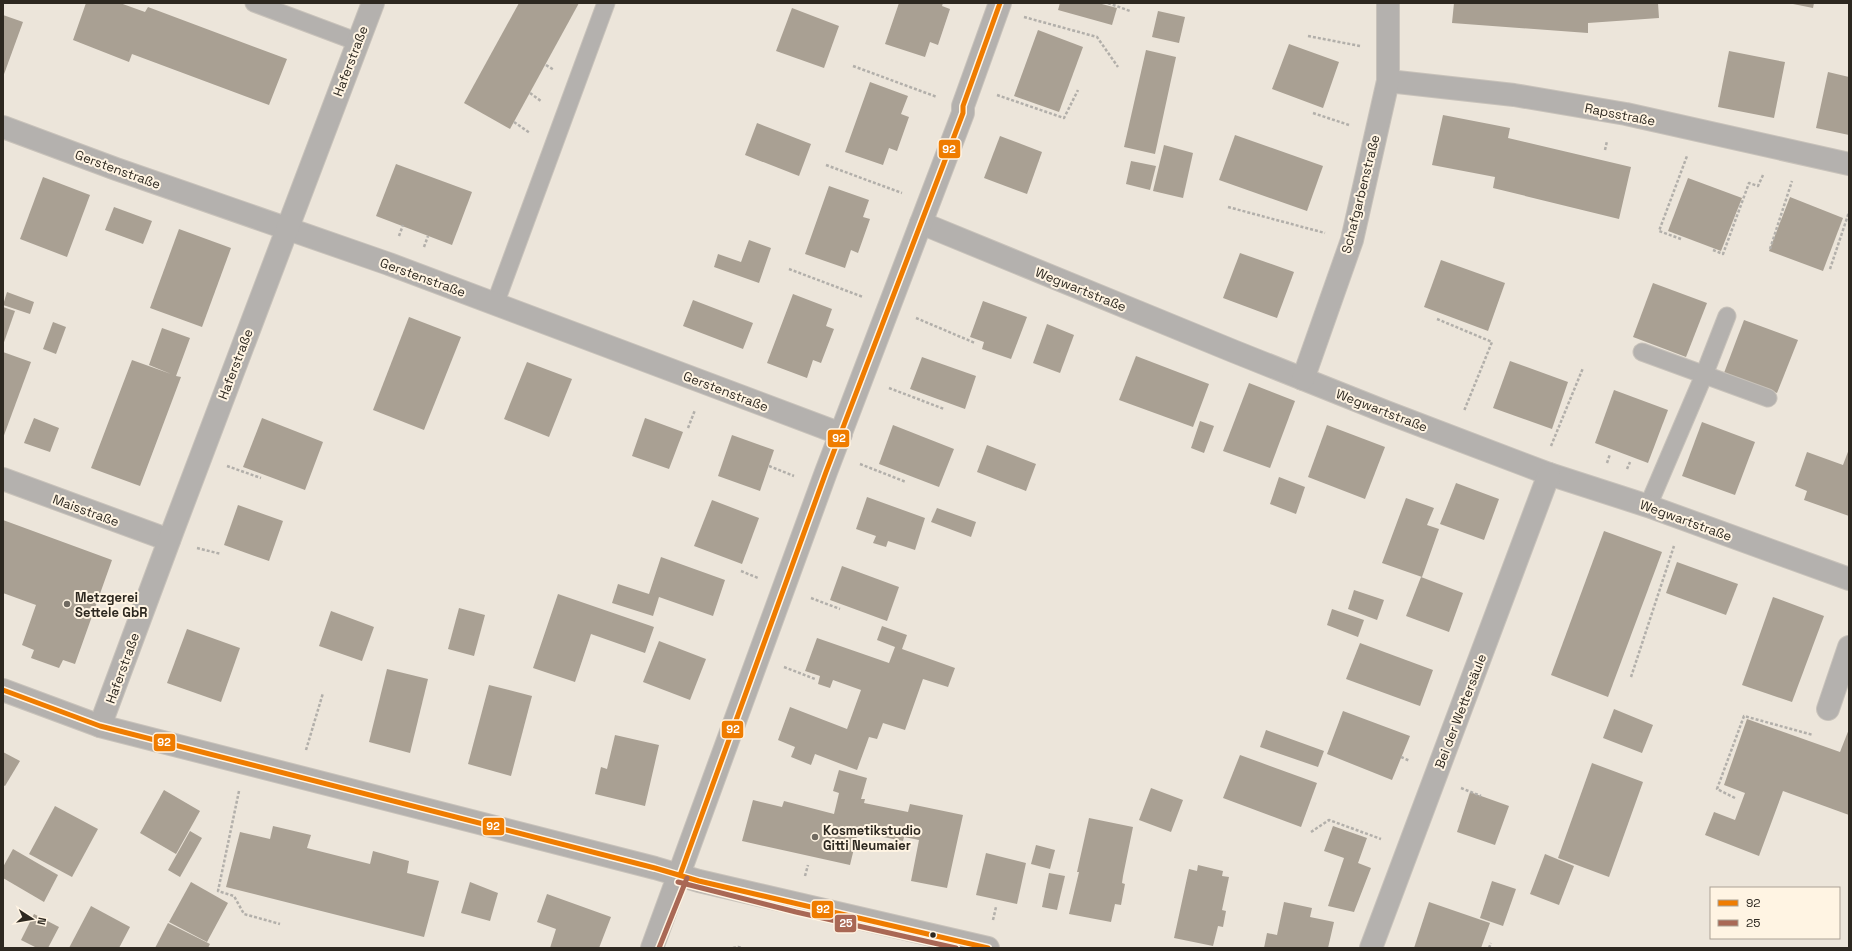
<svg xmlns="http://www.w3.org/2000/svg" width="1852" height="951" font-family="'Space Grotesk',sans-serif">
<style>
.building{fill:#a9a093}
.lines{fill:none;stroke-linecap:round;stroke-linejoin:round}
.service-casing{stroke:#c8c2ba;stroke-width:19}
.minor-casing{stroke:#c8c2ba;stroke-width:24}
.path{stroke:#b2afaa;stroke-width:2.5;stroke-dasharray:3 2;stroke-linecap:butt}
.service{stroke:#b4b1ae;stroke-width:17}
.minor{stroke:#b4b1ae;stroke-width:22}
.bus-1-casing{stroke:#fff4e3;stroke-width:8}
.bus-2-casing{stroke:#fff4e3;stroke-width:8}
.bus-1{stroke:#ef7c00;stroke-width:5}
.bus-2{stroke:#a96855;stroke-width:5}
.poi-dot{fill:#706a61;stroke:#fff4e3;stroke-width:1.5}
.bus-dot{fill:#2d2820;stroke:#fff4e3;stroke-width:1.5}
.labels{text-anchor:middle;stroke-width:4;stroke-linejoin:round;paint-order:stroke}
.street-label{font-size:13px;fill:#2d2820;stroke:#fff4e3}
.poi-label{font-size:13px;font-weight:bold;fill:#2d2820;stroke:#fff4e3;text-anchor:start}
.line-badge{stroke:#fff4e3;stroke-width:1.5}
.badge-label{font-size:11px;text-anchor:middle;font-weight:bold;fill:#fff}
</style>
<rect width="100%" height="100%" fill="#ece5da"/>
<!-- building -->
<g class="building">
<path d="M86,3H120L145,12L148,7L287,59L269,105L132,54L129,62L73,40Z"/>
<path d="M519,3H579L510,129L464,103Z"/>
<path d="M899,3H943L942,6L950,9L938,45L930,42L925,57L885,44Z"/>
<path d="M1060,3H1098L1117,8L1112,25L1058,10Z"/>
<path d="M1454,3H1658L1659,18L1588,23V33L1452,23Z"/>
<path d="M1788,3H1814L1813,8Z"/>
<path d="M792,8L839,26L824,68L776,51Z"/>
<path d="M1158,11L1185,17L1179,43L1152,37Z"/>
<path d="M3,15L23,22L3,77Z"/>
<path d="M1038,30L1083,47L1059,112L1014,96Z"/>
<path d="M1289,44L1339,62L1323,108L1272,89Z"/>
<path d="M1146,50L1176,57L1155,154L1124,147Z"/>
<path d="M1729,51L1785,62L1774,118L1718,107Z"/>
<path d="M1828,72L1849,77V135L1816,128Z"/>
<path d="M870,82L908,96L901,114L909,117L897,151L889,148L883,165L845,152Z"/>
<path d="M1443,115L1510,128L1508,138L1631,167L1619,219L1493,188L1495,177L1432,165Z"/>
<path d="M757,123L811,144L799,176L745,155Z"/>
<path d="M1235,135L1323,166L1307,211L1219,180Z"/>
<path d="M1000,136L1042,152L1027,194L984,178Z"/>
<path d="M1164,145L1193,153L1183,198L1153,191Z"/>
<path d="M1131,161L1156,166L1150,190L1126,184Z"/>
<path d="M396,164L472,192L452,245L376,216Z"/>
<path d="M43,177L90,195L67,257L20,239Z"/>
<path d="M1688,178L1742,198L1721,251L1668,231Z"/>
<path d="M829,186L869,200L863,217L870,219L858,253L851,250L845,268L805,254Z"/>
<path d="M1790,197L1843,218L1823,271L1769,251Z"/>
<path d="M114,207L152,221L143,244L105,230Z"/>
<path d="M179,229L231,248L202,327L150,308Z"/>
<path d="M749,240L771,248L759,283L714,267L718,254L741,262Z"/>
<path d="M1240,253L1294,272L1277,318L1223,298Z"/>
<path d="M1441,260L1505,283L1488,331L1424,307Z"/>
<path d="M1653,283L1707,303L1686,357L1633,337Z"/>
<path d="M7,292L34,302L30,314L3,305Z"/>
<path d="M793,294L832,309L826,326L834,329L821,363L813,360L807,378L767,363Z"/>
<path d="M693,300L753,323L743,349L683,326Z"/>
<path d="M983,301L1027,317L1011,359L982,349L984,342L970,337Z"/>
<path d="M3,307L15,311L3,345Z"/>
<path d="M409,317L461,337L424,430L373,410Z"/>
<path d="M1744,320L1798,340L1777,393L1724,373Z"/>
<path d="M53,322L66,327L56,354L43,349Z"/>
<path d="M1047,324L1074,335L1060,373L1033,363Z"/>
<path d="M162,328L190,338L176,376L181,377L140,486L91,468L132,360L171,374L149,365Z"/>
<path d="M3,352L31,362L3,438Z"/>
<path d="M1136,356L1209,384L1193,427L1119,400Z"/>
<path d="M922,357L976,376L965,409L910,389Z"/>
<path d="M1510,361L1568,382L1552,429L1493,408Z"/>
<path d="M527,362L572,379L549,437L504,419Z"/>
<path d="M1249,383L1295,401L1270,468L1223,451Z"/>
<path d="M1614,390L1668,410L1648,463L1595,443Z"/>
<path d="M34,418L59,428L50,452L24,443Z"/>
<path d="M262,418L323,442L305,490L243,467Z"/>
<path d="M645,418L683,432L669,469L632,456Z"/>
<path d="M1200,421L1214,426L1204,453L1191,448Z"/>
<path d="M1702,422L1755,442L1735,495L1682,476Z"/>
<path d="M893,425L954,449L939,487L879,464Z"/>
<path d="M1327,425L1385,447L1365,499L1308,477Z"/>
<path d="M732,435L774,450L760,491L718,476Z"/>
<path d="M987,445L1036,464L1026,491L977,472Z"/>
<path d="M1849,449V516L1804,500L1807,491L1795,486L1807,452L1843,465Z"/>
<path d="M1279,477L1305,487L1296,514L1270,504Z"/>
<path d="M1456,483L1499,499L1484,540L1440,524Z"/>
<path d="M867,497L925,518L915,550L888,541L886,547L873,543L876,536L856,529Z"/>
<path d="M1406,498L1434,508L1427,525L1439,529L1422,577L1382,563Z"/>
<path d="M712,500L759,518L742,564L694,546Z"/>
<path d="M238,505L283,521L269,561L224,545Z"/>
<path d="M937,508L976,522L971,537L931,522Z"/>
<path d="M3,520L112,560L75,664L63,660L59,668L31,658L34,650L22,645L36,605L3,593Z"/>
<path d="M1604,531L1662,552L1608,697L1551,675Z"/>
<path d="M661,557L725,580L713,616L659,597L653,616L612,603L618,584L649,594Z"/>
<path d="M1677,562L1738,584L1726,615L1666,593Z"/>
<path d="M842,566L899,587L887,621L830,600Z"/>
<path d="M1421,577L1463,593L1449,632L1406,616Z"/>
<path d="M1354,590L1384,600L1377,620L1348,609Z"/>
<path d="M558,594L654,627L645,653L591,634L575,682L533,668Z"/>
<path d="M1773,597L1824,616L1792,702L1742,685Z"/>
<path d="M459,608L485,615L474,656L448,649Z"/>
<path d="M1332,609L1364,620L1358,637L1327,625Z"/>
<path d="M331,611L374,627L362,661L319,646Z"/>
<path d="M882,626L907,635L902,649L955,668L948,687L923,679L905,730L883,723L877,739L869,737L857,770L815,754L811,765L791,757L795,747L778,740L790,707L847,729L861,690L833,680L830,688L818,684L820,676L805,671L817,638L889,663L895,647L877,640Z"/>
<path d="M187,629L240,648L221,702L167,683Z"/>
<path d="M659,641L706,659L690,700L643,682Z"/>
<path d="M1360,643L1433,670L1420,706L1346,679Z"/>
<path d="M387,669L428,679L410,753L369,742Z"/>
<path d="M489,685L532,696L511,776L468,764Z"/>
<path d="M1614,709L1653,725L1642,753L1603,738Z"/>
<path d="M1343,711L1410,736L1392,780L1327,754Z"/>
<path d="M1747,719L1840,752L1849,729V815L1783,791L1759,856L1705,835L1714,812L1735,820L1745,793L1724,785Z"/>
<path d="M1266,730L1324,751L1318,767L1260,747Z"/>
<path d="M615,735L659,745L645,806L595,794L601,767L607,769Z"/>
<path d="M3,752L20,761L5,786L3,785Z"/>
<path d="M1240,755L1317,783L1301,827L1223,798Z"/>
<path d="M1592,763L1643,782L1609,877L1558,858Z"/>
<path d="M839,770L867,778L861,799H865L864,803L908,812L910,804L963,815L947,888L911,881L919,840L904,837L903,841L858,832L850,865L742,841L753,800L782,807L784,801L834,814L839,793L833,791Z"/>
<path d="M1151,788L1183,800L1171,832L1139,820Z"/>
<path d="M164,790L200,811L176,854L140,833Z"/>
<path d="M1470,792L1509,806L1495,845L1457,832Z"/>
<path d="M55,806L98,829L72,877L29,854Z"/>
<path d="M1089,818L1133,827L1123,876L1122,883L1125,884L1121,905L1115,904L1111,922L1069,914L1079,872H1077Z"/>
<path d="M273,826L311,835L307,848L370,864L373,851L409,861L407,873L439,881L424,937L226,887L240,832L270,839Z"/>
<path d="M1333,826L1367,838L1358,863L1371,868L1354,912L1328,906L1344,858L1324,851Z"/>
<path d="M190,831L202,838L180,877L168,870Z"/>
<path d="M1036,845L1055,850L1050,869L1031,864Z"/>
<path d="M13,849L58,875L44,902L3,878V867Z"/>
<path d="M986,853L1026,863L1017,904L976,895Z"/>
<path d="M1545,854L1574,866L1559,905L1530,894Z"/>
<path d="M1198,865L1223,871L1222,876L1229,877L1222,910L1226,911L1223,927L1218,926L1213,946L1174,938L1189,869L1197,871Z"/>
<path d="M1049,873L1065,876L1057,910L1042,907Z"/>
<path d="M1492,881L1516,889L1503,926L1480,918Z"/>
<path d="M191,882L228,903L207,942L169,922Z"/>
<path d="M470,882L498,893L490,921L461,913Z"/>
<path d="M547,894L611,917L599,948H550L556,929L537,922Z"/>
<path d="M1284,902L1312,908L1310,917L1334,922L1328,948H1264L1267,933L1277,935Z"/>
<path d="M1429,902L1490,923L1481,948H1414Z"/>
<path d="M91,906L130,927L119,948H69Z"/>
<path d="M34,914L59,927L48,948H37L21,940Z"/>
<path d="M168,923L210,944L208,948H155Z"/>
</g>
<g class="lines">
<defs>
<g id="service">
<path d="M254,3L358,42"/>
<path d="M495,304L606,3"/>
<path d="M1642,352L1768,398"/>
<path d="M1648,506L1704,375L1727,316"/>
</g>
<g id="minor">
<path d="M1388,81L1514,95L1626,114L1849,164"/>
<path d="M3,127L116,169L389,264L841,434"/>
<path d="M921,223L1233,351L1386,412L1549,474L1648,506L1849,579"/>
<path d="M1303,379L1352,240L1388,81V3"/>
<path d="M3,479L169,540"/>
<path d="M3,690L100,726L655,868L699,881L988,948"/>
<path d="M1828,709L1849,647"/>
<path d="M100,726L173,530L373,3"/>
<path d="M652,948L826,472L963,113V106L1000,3"/>
<path d="M1371,948L1549,474"/>
</g>
</defs>
<!-- service casing -->
<use href="#service" class="service-casing"/>
<!-- minor casing -->
<use href="#minor" class="minor-casing"/>
<!-- path -->
<g class="path">
<path d="M1108,3L1130,11"/>
<path d="M1024,17L1097,37L1118,67"/>
<path d="M1308,36L1360,46"/>
<path d="M546,65L554,70"/>
<path d="M853,66L937,97"/>
<path d="M530,93L541,101"/>
<path d="M997,95L1064,118L1078,90"/>
<path d="M1313,113L1349,125"/>
<path d="M514,122L530,133"/>
<path d="M1605,150L1607,141"/>
<path d="M826,165L902,193"/>
<path d="M1228,207L1325,233"/>
<path d="M399,236L403,225"/>
<path d="M1681,239L1659,231L1687,156"/>
<path d="M424,247L428,236"/>
<path d="M1770,249L1792,181"/>
<path d="M1713,250L1723,254L1749,183L1758,186L1763,175"/>
<path d="M789,269L863,297"/>
<path d="M1830,269L1849,212"/>
<path d="M916,318L975,343"/>
<path d="M1437,319L1492,342L1464,411"/>
<path d="M889,388L944,409"/>
<path d="M688,428L695,410"/>
<path d="M1551,446L1583,368"/>
<path d="M1607,463L1610,454"/>
<path d="M860,464L906,482"/>
<path d="M227,466L261,478"/>
<path d="M769,466L794,476"/>
<path d="M1627,469L1630,462"/>
<path d="M197,548L221,554"/>
<path d="M741,571L758,578"/>
<path d="M811,598L840,609"/>
<path d="M784,667L815,679"/>
<path d="M1631,677L1674,546"/>
<path d="M306,750L323,693"/>
<path d="M1401,757L1410,761"/>
<path d="M1461,788L1481,796"/>
<path d="M239,791L218,891L234,896L244,914L280,924"/>
<path d="M1735,798L1717,789L1744,716L1813,735"/>
<path d="M1311,832L1329,820L1381,839"/>
<path d="M805,876L808,865"/>
<path d="M993,920L996,907"/>
<path d="M733,948L738,947L742,948"/>
<path d="M1489,948L1491,943"/>
</g>
<!-- service -->
<use href="#service" class="service"/>
<!-- minor -->
<use href="#minor" class="minor"/>
<defs>
<g id="bus-1">
<path d="M3,690L100,726L655,868L699,881L988,948"/>
<path d="M680,875L826,472L963,113V106L1000,3"/>
</g>
<g id="bus-2">
<path d="M678,882L796,912L956,948"/>
<path d="M659,948L687,878"/>
</g>
</defs>
<!-- bus-1 casing -->
<use href="#bus-1" class="bus-1-casing"/>
<!-- bus-2 casing -->
<use href="#bus-2" class="bus-2-casing"/>
<!-- bus-1 -->
<use href="#bus-1" class="bus-1"/>
<!-- bus-2 -->
<use href="#bus-2" class="bus-2"/>
</g>
<!-- markers -->
<g class="poi-dot">
<circle cx="67" cy="604" r="4"/>
<circle cx="815" cy="837" r="4"/>
</g>
<circle class="bus-dot" cx="933" cy="935" r="3.5"/>
<g class="labels">
<!-- street labels -->
<g class="street-label">
<text transform="translate(350 61) rotate(-69)" y="5">Haferstraße</text>
<text transform="translate(1620 114) rotate(11)" y="5">Rapsstraße</text>
<text transform="translate(118 169) rotate(20)" y="5">Gerstenstraße</text>
<text transform="translate(1360 194) rotate(-76)" y="5">Schafgarbenstraße</text>
<text transform="translate(423 277) rotate(20)" y="5">Gerstenstraße</text>
<text transform="translate(1081 289) rotate(22)" y="5">Wegwartstraße</text>
<text transform="translate(235 364) rotate(-69)" y="5">Haferstraße</text>
<text transform="translate(726 391) rotate(21)" y="5">Gerstenstraße</text>
<text transform="translate(1382 410) rotate(21)" y="5">Wegwartstraße</text>
<text transform="translate(86 510) rotate(20)" y="5">Maisstraße</text>
<text transform="translate(1686 520) rotate(20)" y="5">Wegwartstraße</text>
<text transform="translate(122 668) rotate(-70)" y="5">Haferstraße</text>
<text transform="translate(1460 711) rotate(-69)" y="5">Bei der Wettersäule</text>
</g>
<!-- poi labels -->
<g class="poi-label">
<text x="75" y="602">Metzgerei<tspan x="75" dy="15">Settele GbR</tspan></text>
<text x="823" y="835">Kosmetikstudio<tspan x="823" dy="15">Gitti Neumaier</tspan></text>
</g>
</g>
<g class="line-badge">
<rect x="938" y="139" width="23" height="20" rx="4" fill="#ef7c00"/>
<rect x="827" y="429" width="23" height="19" rx="4" fill="#ef7c00"/>
<rect x="721" y="720" width="23" height="19" rx="4" fill="#ef7c00"/>
<rect x="153" y="733" width="23" height="19" rx="4" fill="#ef7c00"/>
<rect x="482" y="817" width="23" height="19" rx="4" fill="#ef7c00"/>
<rect x="811" y="900" width="23" height="19" rx="4" fill="#ef7c00"/>
<rect x="834" y="914" width="23" height="19" rx="4" fill="#a96855"/>
</g>
<g class="badge-label">
<text x="949" y="153">92</text>
<text x="839" y="442">92</text>
<text x="733" y="733">92</text>
<text x="164" y="746">92</text>
<text x="493" y="830">92</text>
<text x="823" y="913">92</text>
<text x="846" y="927">25</text>
</g>
<!-- border -->
<rect width="1852" height="951" fill="none" stroke="#2d2820" stroke-width="8"/>
<!-- legend -->
<rect x="1710" y="887" width="130" height="52" fill="#fff4e3" stroke="#aba295"/>
<rect x="1718" y="900" width="20" height="6" fill="#ef7c00" stroke="#aba295"/>
<text x="1746" y="907" font-size="12" fill="#2d2820">92</text>
<rect x="1718" y="920" width="20" height="6" fill="#a96855" stroke="#aba295"/>
<text x="1746" y="927" font-size="12" fill="#2d2820">25</text>
<!-- north arrow -->
<g transform="translate(32 919) rotate(102)" stroke="#fff4e3" stroke-width="3" paint-order="stroke">
<path d="M0-3L7 15L0 10L-7 15Z" fill="#2d2820"/>
<text y="-6" font-size="11" font-weight="bold" text-anchor="middle" fill="#2d2820">N</text>
</g>
</svg>
